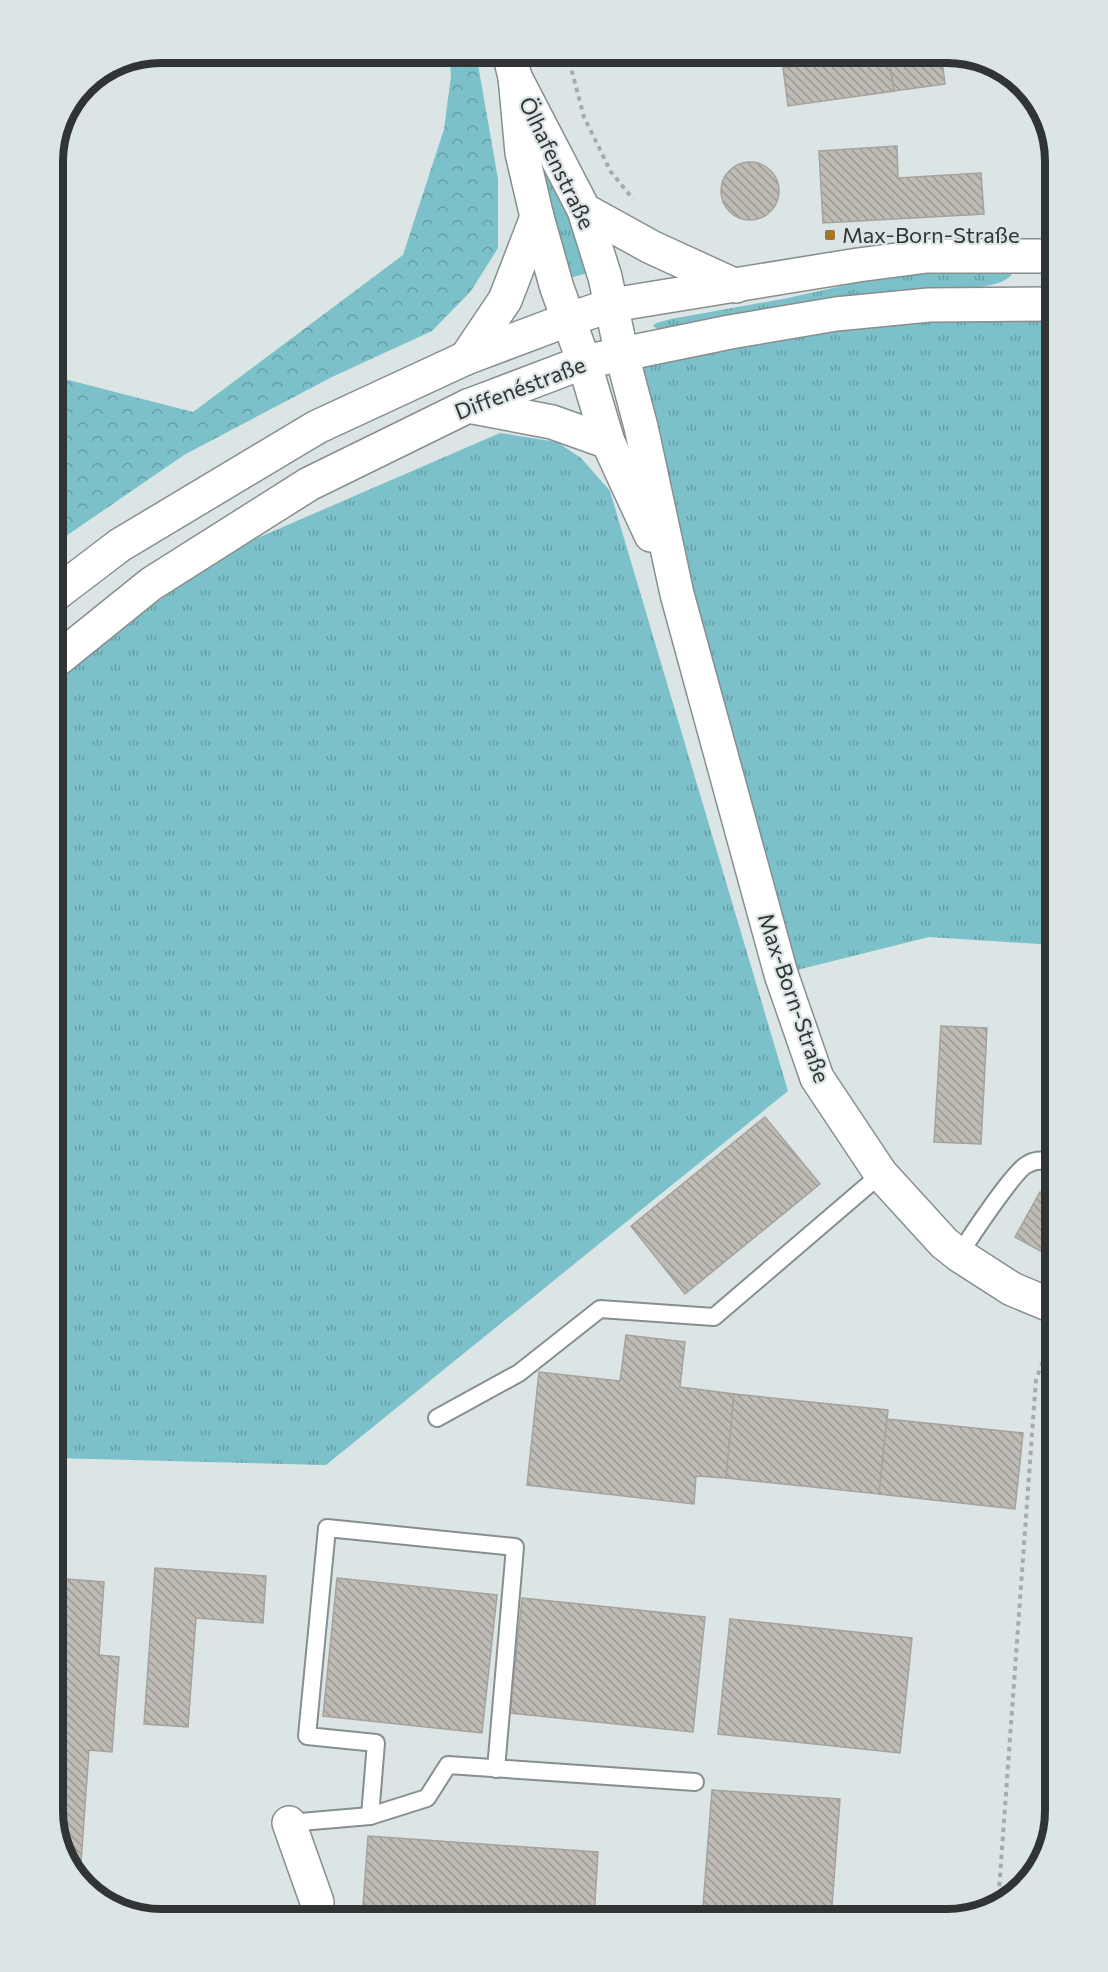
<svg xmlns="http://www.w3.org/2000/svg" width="1108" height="1972" font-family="Commissioner,sans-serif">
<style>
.grass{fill:url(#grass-tufts)}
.forest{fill:url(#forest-crowns)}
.building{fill:url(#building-back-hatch);stroke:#a6a29c;stroke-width:1.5}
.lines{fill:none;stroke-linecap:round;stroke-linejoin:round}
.service-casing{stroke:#878e8f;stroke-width:20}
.minor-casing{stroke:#878e8f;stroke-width:36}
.secondary-casing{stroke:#878e8f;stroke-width:36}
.path{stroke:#a5acac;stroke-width:4;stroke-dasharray:4.5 4.5;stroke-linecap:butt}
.service{stroke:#fff;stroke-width:16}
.minor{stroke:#fff;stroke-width:33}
.secondary{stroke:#fff;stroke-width:33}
.poi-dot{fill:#a37628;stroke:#dce5e6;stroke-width:2}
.labels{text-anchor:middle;stroke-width:4.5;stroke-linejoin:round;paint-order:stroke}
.street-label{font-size:22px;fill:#313434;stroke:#dce5e6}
.poi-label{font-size:22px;fill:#313434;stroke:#dce5e6;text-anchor:start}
.rim{fill:none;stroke:#313434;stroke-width:8}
</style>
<defs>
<pattern id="grass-tufts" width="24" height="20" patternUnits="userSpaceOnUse" patternTransform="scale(1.5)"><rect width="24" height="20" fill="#7cc1c9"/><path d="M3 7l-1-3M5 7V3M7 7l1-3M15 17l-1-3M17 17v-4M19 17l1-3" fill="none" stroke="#669ea4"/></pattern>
<pattern id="forest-crowns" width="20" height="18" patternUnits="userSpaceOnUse" patternTransform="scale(1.5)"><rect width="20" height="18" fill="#7cc1c9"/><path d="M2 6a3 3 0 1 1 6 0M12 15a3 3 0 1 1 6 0" fill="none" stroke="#669ea4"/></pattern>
<pattern id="building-back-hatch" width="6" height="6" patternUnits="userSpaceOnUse" patternTransform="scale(1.5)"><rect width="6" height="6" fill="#bfbbb5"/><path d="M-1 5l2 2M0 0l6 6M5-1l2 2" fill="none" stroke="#9c9994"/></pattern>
</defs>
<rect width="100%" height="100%" fill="#dce5e6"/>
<!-- grass -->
<g class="grass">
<path d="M547,173L567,209L588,273L569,278L541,177Z"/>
<path d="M1007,270L1012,274C1001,291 944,289 924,290C840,295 757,311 674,327L657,329L653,326L656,323L671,319L788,298L877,278L925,272Z"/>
<path d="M836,314L1055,317V945L929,937L781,974L622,355Z"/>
<path d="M500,433L557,442L581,458L610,491L788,1091L326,1465L53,1458V682L74,663L225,552Z"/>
</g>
<!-- forest -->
<path class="forest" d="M449,53H476L498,179V248L471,291L432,331L332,377L184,455L53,545V376L193,412L403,255L444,129L451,76Z"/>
<!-- building -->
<g class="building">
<path d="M823,53H888L824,62Z"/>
<path d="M888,53H941L945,84L894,91Z"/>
<path d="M888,53L894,91L788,106L783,68Z"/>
<path d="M897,146L898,178L981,173L984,214L823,223L819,151Z"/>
<circle cx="750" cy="191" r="29"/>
<path d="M941,1026L987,1028L981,1144L934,1142Z"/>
<path d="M765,1117L820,1184L685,1294L631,1226Z"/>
<path d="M1040,1192L1055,1200V1259L1015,1237Z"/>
<path d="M626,1335L685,1342L680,1387L734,1394L726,1478L696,1476L694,1504L527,1485L539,1372L620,1381Z"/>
<path d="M1054,1380L1055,1381V1476H1047Z"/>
<path d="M734,1394L888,1410L879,1494L726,1478Z"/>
<path d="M887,1419L1023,1433L1015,1509L879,1494Z"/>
<path d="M155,1568L266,1576L263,1623L196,1618L188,1727L144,1724Z"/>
<path d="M53,1578L104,1582L99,1655L119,1657L112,1752L89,1750L80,1876L61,1853L52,1811Z"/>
<path d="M337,1578L497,1595L482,1733L323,1716Z"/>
<path d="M522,1598L705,1617L693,1732L510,1713Z"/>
<path d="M730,1619L912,1638L900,1753L718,1734Z"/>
<path d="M712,1790L840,1799L831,1919H702Z"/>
<path d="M368,1836L598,1852L594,1919H362Z"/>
<path d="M124,1909L274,1919H154Z"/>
</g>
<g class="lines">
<defs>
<g id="service">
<path d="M959,1255C969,1239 1015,1169 1028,1164C1037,1159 1046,1160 1055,1164"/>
<path d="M437,1418L519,1373L600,1309L714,1317L881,1174"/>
<path d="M370,1816L376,1743L307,1736L327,1528L515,1547L496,1769"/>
<path d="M289,1823L370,1816L427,1798L448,1765L695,1782"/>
</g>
<g id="minor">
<path d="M509,53L515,77L522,153L537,217L557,288L584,362L608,442L651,535"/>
<path d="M515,77L584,210L605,277L622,355L641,427L677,594L781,974L817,1078L881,1174L944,1243L959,1255L1012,1289L1055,1307"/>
<path d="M289,1823L317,1902L316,1919"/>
</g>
<g id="secondary">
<path d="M584,210L651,247L736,286"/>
<path d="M466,358L505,300L537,217"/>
<path d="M468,406L552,422L608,442"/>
<path d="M53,596L120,545L317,427L466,358L567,320L612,305L858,265L927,256H1055"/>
<path d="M53,663L151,584L309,484L468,406L584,362L730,332L836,314L929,305L1055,304"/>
</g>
</defs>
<!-- service casing -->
<use href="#service" class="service-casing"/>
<!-- minor casing -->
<use href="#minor" class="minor-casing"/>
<!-- secondary casing -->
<use href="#secondary" class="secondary-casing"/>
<!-- path -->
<g class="path">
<path d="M567,53L584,117L611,172L633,199"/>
<path d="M998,1904L1036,1379L1053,1337"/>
</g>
<!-- service -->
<use href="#service" class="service"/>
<!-- minor -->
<use href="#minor" class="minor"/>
<!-- secondary -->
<use href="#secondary" class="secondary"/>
</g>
<!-- markers -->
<rect class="poi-dot" x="824" y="229" width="12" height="12" rx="3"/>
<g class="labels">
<!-- street labels -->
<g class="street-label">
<text transform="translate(557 163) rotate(64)" y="8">Ölhafenstraße</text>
<text transform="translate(520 388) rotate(-21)" y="8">Diffenéstraße</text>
<text transform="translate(794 998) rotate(71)" y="8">Max-Born-Straße</text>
</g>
<!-- poi labels -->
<g class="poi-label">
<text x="842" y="243">Max-Born-Straße</text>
</g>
</g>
<!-- crop -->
<path d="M0 0H1108V1972H0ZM161 63H947A98 98 0 0 1 1045 161V1811A98 98 0 0 1 947 1909H161A98 98 0 0 1 63 1811V161A98 98 0 0 1 161 63Z" fill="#dce5e6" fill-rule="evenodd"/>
<path class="rim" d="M161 63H947A98 98 0 0 1 1045 161V1811A98 98 0 0 1 947 1909H161A98 98 0 0 1 63 1811V161A98 98 0 0 1 161 63Z"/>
</svg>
